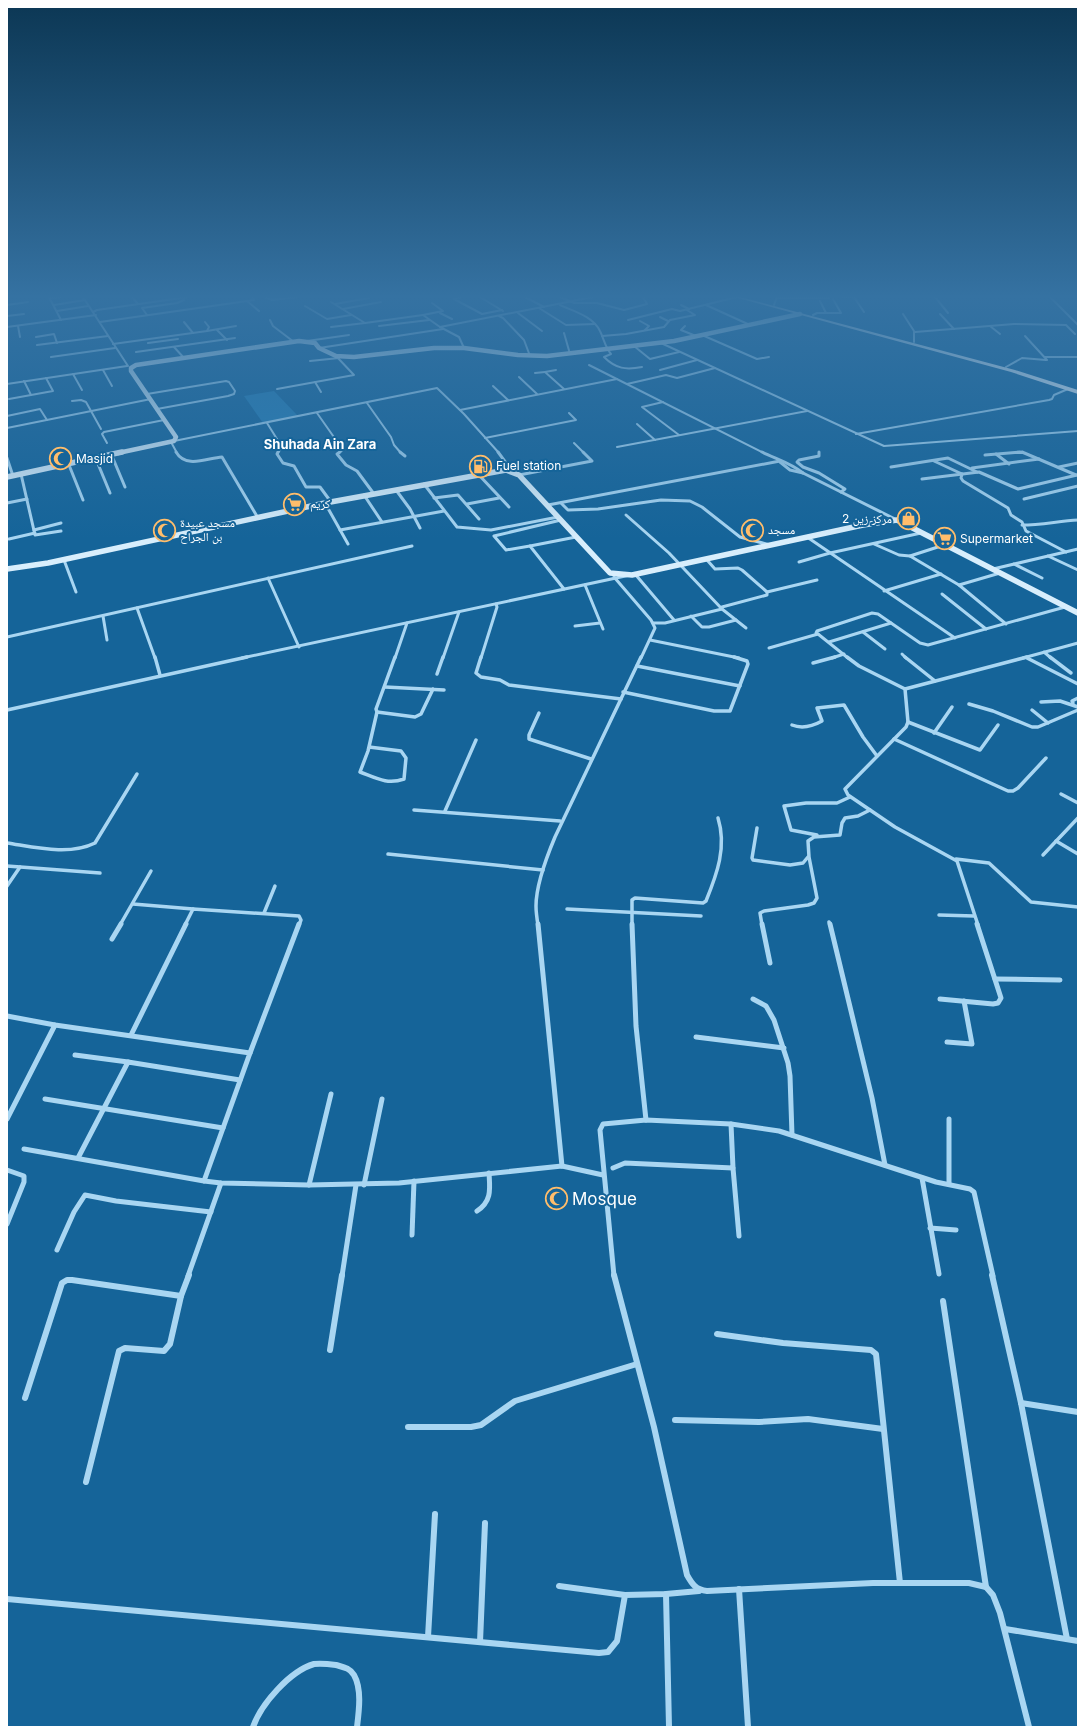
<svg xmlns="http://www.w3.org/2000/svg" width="1085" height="1734" font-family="Inter,'Noto Naskh Arabic',sans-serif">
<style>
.green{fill:#247eb6}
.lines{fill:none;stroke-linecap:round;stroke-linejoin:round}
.street-far4{stroke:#a9d6f2;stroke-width:2}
.street-far3{stroke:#a9d6f2;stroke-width:3}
.street-far2{stroke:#a9d6f2;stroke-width:3.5}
.street-far1{stroke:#a9d6f2;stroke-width:5}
.street{stroke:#a9d6f2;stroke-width:6}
.secondary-far1{stroke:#d8eefc;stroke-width:4.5}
.secondary{stroke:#d8eefc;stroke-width:5.5}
.primary{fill:#f5faff;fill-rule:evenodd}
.labels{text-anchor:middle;stroke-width:4;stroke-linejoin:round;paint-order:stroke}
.far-poi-label{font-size:12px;fill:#fff;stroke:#156499;text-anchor:start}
.far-quarter-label{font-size:13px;font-weight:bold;fill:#fff;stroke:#156499}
.near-poi-label{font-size:17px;fill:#fff;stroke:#156499;text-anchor:start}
</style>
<rect width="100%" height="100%" fill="#156499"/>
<!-- green -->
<path class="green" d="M274,391L298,416L263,423L244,396Z"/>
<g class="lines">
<!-- street-far4 -->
<g class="street-far4">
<path d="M49,297L61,320"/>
<path d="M83,297L128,366"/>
<path d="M132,297L138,304"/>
<path d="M265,297L272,300L297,297"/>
<path d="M461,297L454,299L482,314L502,310"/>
<path d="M480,297L503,311"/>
<path d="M525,297L544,307"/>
<path d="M560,297L574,303H597L624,310L647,304L643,297H645"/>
<path d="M842,297H854"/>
<path d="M854,297L864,312"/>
<path d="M935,297L948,313"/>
<path d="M1050,297L1078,325"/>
<path d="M50,298L61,297"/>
<path d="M777,298H829"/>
<path d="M247,301L254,300L252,297"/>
<path d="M820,301L826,313"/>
<path d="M331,302L365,323L423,315"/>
<path d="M432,303L443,311L423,315L440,327"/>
<path d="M335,304L369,298"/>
<path d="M7,305L28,302"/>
<path d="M54,305L85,300"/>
<path d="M560,305C573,311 593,316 600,331C604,339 605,347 611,354L604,357C616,369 626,370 642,367"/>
<path d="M681,305L689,309"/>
<path d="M706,305L750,325"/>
<path d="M774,305L777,297"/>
<path d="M305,306L327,319L351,315"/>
<path d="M539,308L566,325L595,324"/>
<path d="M343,309L381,302"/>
<path d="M57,311L88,306"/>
<path d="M93,312L97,310L188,297"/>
<path d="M440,313L452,319"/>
<path d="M518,313L542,331"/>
<path d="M903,314L914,331V342"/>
<path d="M940,314L954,329"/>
<path d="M147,315L142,308L177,303L184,300V297"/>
<path d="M813,315L817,313H841L833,299"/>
<path d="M7,316L24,314"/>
<path d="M499,316L503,318L524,340L530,356"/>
<path d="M660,317L668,321"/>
<path d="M270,320L273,326L294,342"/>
<path d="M628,320L672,309L680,311L737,297"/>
<path d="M640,321L649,326L645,330"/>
<path d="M100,322L247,301L259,311"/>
<path d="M184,322L193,333"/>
<path d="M18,326L20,337"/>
<path d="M379,326L429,320"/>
<path d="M685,326L681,330L696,336"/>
<path d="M990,326L1000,334"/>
<path d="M7,327L96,315"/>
<path d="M331,327L365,323"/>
<path d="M217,330L227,340"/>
<path d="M207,331L236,326"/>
<path d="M915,332L1014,324L1066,325L1075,334"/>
<path d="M564,333L570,354"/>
<path d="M702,335L757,359L769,357"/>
<path d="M602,336L626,334L664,327L670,320L695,315L687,310"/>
<path d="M1025,336L1047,360"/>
<path d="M36,337L54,334L57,343"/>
<path d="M307,341L349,335"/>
<path d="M148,343L178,339"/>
<path d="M661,343L884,446L1078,431"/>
<path d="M113,344L207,331L209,327L205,322"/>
<path d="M37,345L108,336"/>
<path d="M634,346L650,359L679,352"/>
<path d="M174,347L184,358"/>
<path d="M319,348L443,329"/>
<path d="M464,348L459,337L440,327L593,297"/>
<path d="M136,352L235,338"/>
<path d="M51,357L115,348"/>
<path d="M1045,357H1078"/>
<path d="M310,361L339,358"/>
<path d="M589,365L764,453"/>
<path d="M1006,367L1022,358L1046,360"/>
<path d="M103,370L112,386"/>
<path d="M556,370L545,372L564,389"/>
<path d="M660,370L697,360"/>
<path d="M535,373L545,372"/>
<path d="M73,374L82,390"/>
<path d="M519,377L537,394"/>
<path d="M24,381L31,395"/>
<path d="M315,382L321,392"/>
<path d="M7,384L127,366"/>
<path d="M627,384L666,375L677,378L715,368"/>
<path d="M493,386L508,400"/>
<path d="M277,389L354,375L336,356"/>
<path d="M147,394L226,381L229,382L235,391L234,394L228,396L157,409"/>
<path d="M9,399L53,391L46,378"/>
<path d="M72,401L81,400L86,402L101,429"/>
<path d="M663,402L642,407L679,435"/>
<path d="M367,403L391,437L394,445L401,453"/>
<path d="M460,410L617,379"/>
<path d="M317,413L343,450L338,453"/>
<path d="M7,416L40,409L47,420"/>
<path d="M267,423L282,447L278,453"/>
<path d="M637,424L655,440"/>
<path d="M7,428L151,399"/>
<path d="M856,434L1049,400L1052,399L1054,395L1068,389"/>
<path d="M485,438L576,420L569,413"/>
<path d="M174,441L437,388L464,414L499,453"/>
<path d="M171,442L177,453"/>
<path d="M107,443L102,434L104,432L164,420"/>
<path d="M574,443L584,453"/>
<path d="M617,447L807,411"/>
<path d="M1008,453H1025"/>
</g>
<!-- street-far3 -->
<g class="street-far3">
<path d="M176,452C186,469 207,458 222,457L258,518"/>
<path d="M278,452L277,454L283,463L294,466L306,487H320L331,502"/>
<path d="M340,452L337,454L346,465L357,471L374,494"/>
<path d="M400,452L405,456"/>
<path d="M498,452L512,471"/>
<path d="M762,452C776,459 791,463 803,473"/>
<path d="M819,452V456L799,460L797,462L803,467L819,473L845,489L841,492"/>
<path d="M1022,452L1076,475"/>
<path d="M996,454L1009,464"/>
<path d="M985,455L1020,452"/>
<path d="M112,456L125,487"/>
<path d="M7,458L13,476"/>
<path d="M96,459L110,493"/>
<path d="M934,461L962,474"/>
<path d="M780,462L790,470L803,473L897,520"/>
<path d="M69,465L83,500"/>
<path d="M891,467L948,458L977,472"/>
<path d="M1059,467L1078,463"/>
<path d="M972,468L1039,459"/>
<path d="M21,474L35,535L61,531"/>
<path d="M478,474L509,507"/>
<path d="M962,474L961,478L963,481L1008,508L1011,515L1022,522L1026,531L1066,552"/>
<path d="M519,475L592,461L583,452"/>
<path d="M922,479L979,472L1018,489L1077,475"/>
<path d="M424,484L457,527L491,530L558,517"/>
<path d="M396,490L410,509L420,528"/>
<path d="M364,495L382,522"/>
<path d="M434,498L458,495L479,519"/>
<path d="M1024,499L1078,486"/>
<path d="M7,503L27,499"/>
<path d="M325,503L348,544"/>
<path d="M561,503L568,510L598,509L661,500L690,501L702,507L740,537L770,545"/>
<path d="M467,504L499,498"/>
<path d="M548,505L780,461"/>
<path d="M626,515L669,553L722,609L746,628"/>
<path d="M1022,525C1041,525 1059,521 1078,520"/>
<path d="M34,530L61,523"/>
<path d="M340,530L444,511"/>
<path d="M807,537L955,638"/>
<path d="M9,539L35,533"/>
<path d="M874,544L899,555L910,556"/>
<path d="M944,545L910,556L959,585"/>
<path d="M530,546L506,550L494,536L561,520"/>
<path d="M1048,556L1078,570"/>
<path d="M64,560L76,592"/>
<path d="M707,560L715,569L738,568L742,570L767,592V595L722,607"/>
<path d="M799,562L830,553L921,533"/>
<path d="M1014,564L1042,578"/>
<path d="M993,569L1078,549"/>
<path d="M1000,573L959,585L1006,624"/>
<path d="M635,574L674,620"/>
<path d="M614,577L651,620L655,628L641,658"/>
<path d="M268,578L299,647"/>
<path d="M585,585L603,629"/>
<path d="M564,589L530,546L576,537"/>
<path d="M884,591L941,574"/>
<path d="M767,592L817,580"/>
<path d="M942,594L986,629"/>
<path d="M137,608L155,658"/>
<path d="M103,616L107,640"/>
<path d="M691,616L702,627H709L736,620"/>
<path d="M653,623H665L722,609"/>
<path d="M575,626L600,623"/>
<path d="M863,632L885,649"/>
<path d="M818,634L816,633L817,631L872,613L878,614L891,623"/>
<path d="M7,637L412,546"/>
<path d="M650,640L739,658"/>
<path d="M829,642L891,623L920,643L928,645L1065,607"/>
<path d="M769,648L818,634L848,658"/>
<path d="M1044,652L1051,658"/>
<path d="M902,654L906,658"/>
<path d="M242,658L630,575"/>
<path d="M395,658L407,623"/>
<path d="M443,658L459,612"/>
<path d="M481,658L497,607L496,604"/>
<path d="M832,658L844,654"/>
<path d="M1023,658L1078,643"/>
</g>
<!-- street-far2 -->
<g class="street-far2">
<path d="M155,657L160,675"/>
<path d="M481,657L476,673L481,677L500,680L509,685L621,699"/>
<path d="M847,657L859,666L905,689L908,722L906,727L845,789L848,795L895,827L957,861L978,925"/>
<path d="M905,657L935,681"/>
<path d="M1050,657L1071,673"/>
<path d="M1027,658L1078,684"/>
<path d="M813,663L835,657"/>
<path d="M637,666L740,686"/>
<path d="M437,674L443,657"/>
<path d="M385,687L444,690"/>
<path d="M905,689L1027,657"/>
<path d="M623,692L714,711H730L748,664L747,661L734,657"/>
<path d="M1041,702L1060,701L1078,707"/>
<path d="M1073,703L1072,701L1078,698"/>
<path d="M969,704L993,711L1032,727H1038L1078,710"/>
<path d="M7,710L247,657"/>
<path d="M1032,710L1048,723"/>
<path d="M377,712L415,717L421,714L433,689"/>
<path d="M539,713L529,735V739L591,759"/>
<path d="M908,722L980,750L998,725"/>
<path d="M792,725C802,729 813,726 822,721L817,708L844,705L863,737L877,756"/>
<path d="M934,733L952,707"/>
<path d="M894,739L1008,791H1013L1018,788L1046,758"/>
<path d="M369,747L401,751L406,758L404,779C387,785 376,778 360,772L368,751L377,712L376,709L395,657"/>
<path d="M1061,794L1078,803"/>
<path d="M414,810L560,821"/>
<path d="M445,811L476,740"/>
<path d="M757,828L752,858L753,860L790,865L803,863L808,857"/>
<path d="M817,835L791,830L784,806L806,803H837L850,797"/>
<path d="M1056,841L1078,854"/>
<path d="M7,843C34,847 69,856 95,843L137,774"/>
<path d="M388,854L543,870"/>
<path d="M1043,855L1078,818"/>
<path d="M956,859L989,863L1031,902L1078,907"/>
<path d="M7,866L100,873"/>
<path d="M7,886L20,867"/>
<path d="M133,904L193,909"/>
<path d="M567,909L701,916"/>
<path d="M264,913L275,886"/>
<path d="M939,915L974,916"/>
<path d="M829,922L830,925"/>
<path d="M120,925L151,871"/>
<path d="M185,925L193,909L299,916L301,920L299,925"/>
<path d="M538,925C537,919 536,913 536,906C536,885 547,856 555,837L641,657"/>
<path d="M632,925V900L635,898L703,903L706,901C717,874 727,847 718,818"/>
<path d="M762,925L760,913L764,911L808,905L814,903L817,898L809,857L808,841L814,837L840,835L842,823L845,818L858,816L870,810"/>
</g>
<!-- street-far1 -->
<g class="street-far1">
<path d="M538,924L562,1166"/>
<path d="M632,924L636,1026L646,1120"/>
<path d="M762,924L770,963"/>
<path d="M830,924L872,1098L885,1165"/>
<path d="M112,939L121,924"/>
<path d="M995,979L1060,980"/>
<path d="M753,999L766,1006L774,1020L788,1063L790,1076L792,1135"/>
<path d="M940,999L993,1004L998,1003L1001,998L977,924"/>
<path d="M7,1016L55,1025L250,1053L204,1181L221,1183L309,1185L399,1183L562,1166L603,1175"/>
<path d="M131,1035L186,924"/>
<path d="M696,1037L784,1048"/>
<path d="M947,1042L972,1044L964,1001"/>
<path d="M250,1053L299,924"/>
<path d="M75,1055L128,1062"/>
<path d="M45,1099L223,1128"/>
<path d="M7,1119L55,1025"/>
<path d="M949,1119V1184"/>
<path d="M24,1149L204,1181"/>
<path d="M78,1158L128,1062L240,1080"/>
<path d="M613,1168L625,1163L733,1168L731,1124"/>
<path d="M733,1168L739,1236"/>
<path d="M7,1170L24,1176V1182L7,1224"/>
<path d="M922,1178L939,1274"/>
<path d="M309,1185L331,1094"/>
<path d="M364,1185L382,1099"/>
<path d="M477,1211C492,1201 490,1189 489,1173"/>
<path d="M930,1228L956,1230"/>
<path d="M412,1235L414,1181"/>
<path d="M57,1250L74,1212L85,1195L116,1201L211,1212"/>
<path d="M188,1276L221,1183"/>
<path d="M342,1276L356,1185"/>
<path d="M614,1276L600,1130L603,1124L646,1120L731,1124L779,1131L936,1182L970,1189L974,1192L993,1276"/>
</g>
<!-- street -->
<g class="street">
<path d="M614,1275L654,1427L687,1575C692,1584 696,1590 707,1591L873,1583H969L986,1587L993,1595L1000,1613L1029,1727"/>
<path d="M992,1275L1021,1403L1067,1639"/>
<path d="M943,1301L986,1587"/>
<path d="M717,1334L783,1343L871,1350L876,1354L900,1583"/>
<path d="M330,1350L342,1275"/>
<path d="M25,1398L62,1283L67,1280H72L181,1296L189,1275"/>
<path d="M1021,1403L1078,1412"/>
<path d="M675,1420L759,1422L808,1419L883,1429"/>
<path d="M408,1427H471L481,1425L515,1401L637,1364"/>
<path d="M86,1482L119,1351L125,1348L164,1351L170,1344L181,1296"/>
<path d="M559,1586L625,1595"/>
<path d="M739,1589L748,1727"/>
<path d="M666,1594L669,1727"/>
<path d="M7,1599L599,1653L608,1652L617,1641L625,1595L666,1594L699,1591"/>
<path d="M1005,1629L1078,1641"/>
<path d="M428,1637L435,1514"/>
<path d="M480,1642L485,1523"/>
<path d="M253,1727C261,1704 290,1671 314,1664C321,1663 329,1664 336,1665C343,1667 350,1668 354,1675C362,1689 359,1711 357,1727"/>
</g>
<!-- secondary-far1 -->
<path class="secondary-far1" d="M118,453L174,441L176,437L131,371V368L136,365L299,341L315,343L319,348L336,356L354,357L434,348H464L518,355L547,356L674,341L800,314"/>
<!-- secondary -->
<g class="secondary">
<path d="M7,477L122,452"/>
<path d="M7,569L48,563L325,503L506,470L519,475L610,573L632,575L863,525L897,520L1078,613"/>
</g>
<!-- primary -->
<path class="primary" d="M734,297H740L1015,370L1078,390V394L1011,372Z"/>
</g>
<!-- sky -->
<linearGradient id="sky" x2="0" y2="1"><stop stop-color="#0c3754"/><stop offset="0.55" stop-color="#3572a2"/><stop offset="1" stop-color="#3572a2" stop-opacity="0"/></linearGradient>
<rect width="1085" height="539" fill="url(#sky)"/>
<!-- icons -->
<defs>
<symbol id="mosque-ring" viewBox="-11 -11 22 22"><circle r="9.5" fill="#156499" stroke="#ffbd6b" stroke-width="1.5"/><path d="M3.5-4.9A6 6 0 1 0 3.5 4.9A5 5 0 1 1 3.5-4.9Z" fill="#ffbd6b"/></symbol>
<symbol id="fuel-ring" viewBox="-11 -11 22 22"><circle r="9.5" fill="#156499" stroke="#ffbd6b" stroke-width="1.5"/><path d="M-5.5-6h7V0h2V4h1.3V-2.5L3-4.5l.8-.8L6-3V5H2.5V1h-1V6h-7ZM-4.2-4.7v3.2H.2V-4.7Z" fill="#ffbd6b"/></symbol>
<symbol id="supermarket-ring" viewBox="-11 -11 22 22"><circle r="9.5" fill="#156499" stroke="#ffbd6b" stroke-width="1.5"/><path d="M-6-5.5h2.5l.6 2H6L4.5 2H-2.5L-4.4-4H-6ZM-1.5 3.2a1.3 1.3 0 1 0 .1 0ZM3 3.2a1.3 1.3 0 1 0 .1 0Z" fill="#ffbd6b"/></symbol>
<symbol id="shop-ring" viewBox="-11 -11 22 22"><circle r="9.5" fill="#156499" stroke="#ffbd6b" stroke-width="1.5"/><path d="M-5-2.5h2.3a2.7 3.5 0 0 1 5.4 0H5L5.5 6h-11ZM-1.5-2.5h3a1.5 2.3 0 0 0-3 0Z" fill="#ffbd6b"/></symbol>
</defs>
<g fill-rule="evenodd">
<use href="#mosque-ring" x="48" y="446" width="25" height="25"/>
<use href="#fuel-ring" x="468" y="454" width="25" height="25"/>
<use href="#supermarket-ring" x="282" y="492" width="25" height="25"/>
<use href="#shop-ring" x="896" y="506" width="25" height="25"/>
<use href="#mosque-ring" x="152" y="518" width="25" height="25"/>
<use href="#mosque-ring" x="740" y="518" width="25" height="25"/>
<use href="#supermarket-ring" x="932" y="526" width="25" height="25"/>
<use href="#mosque-ring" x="544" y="1186" width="25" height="25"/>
</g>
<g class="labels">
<!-- far-poi labels -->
<g class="far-poi-label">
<text x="76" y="463">Masjid</text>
<text x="496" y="470">Fuel station</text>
<text x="310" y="508">كريم</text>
<text x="892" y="523" text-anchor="end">مركز زين 2</text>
<text x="180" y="527">مسجد عبيدة<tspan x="180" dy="14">بن الجراح</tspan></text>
<text x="768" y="534">مسجد</text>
<text x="960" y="543">Supermarket</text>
</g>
<!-- far-quarter labels -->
<g class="far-quarter-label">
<text x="320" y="449">Shuhada Ain Zara</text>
</g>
<!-- near-poi labels -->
<g class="near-poi-label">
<text x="572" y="1205">Mosque</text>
</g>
</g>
<!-- border -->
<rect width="1085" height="1734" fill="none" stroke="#ffffff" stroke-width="16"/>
</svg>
